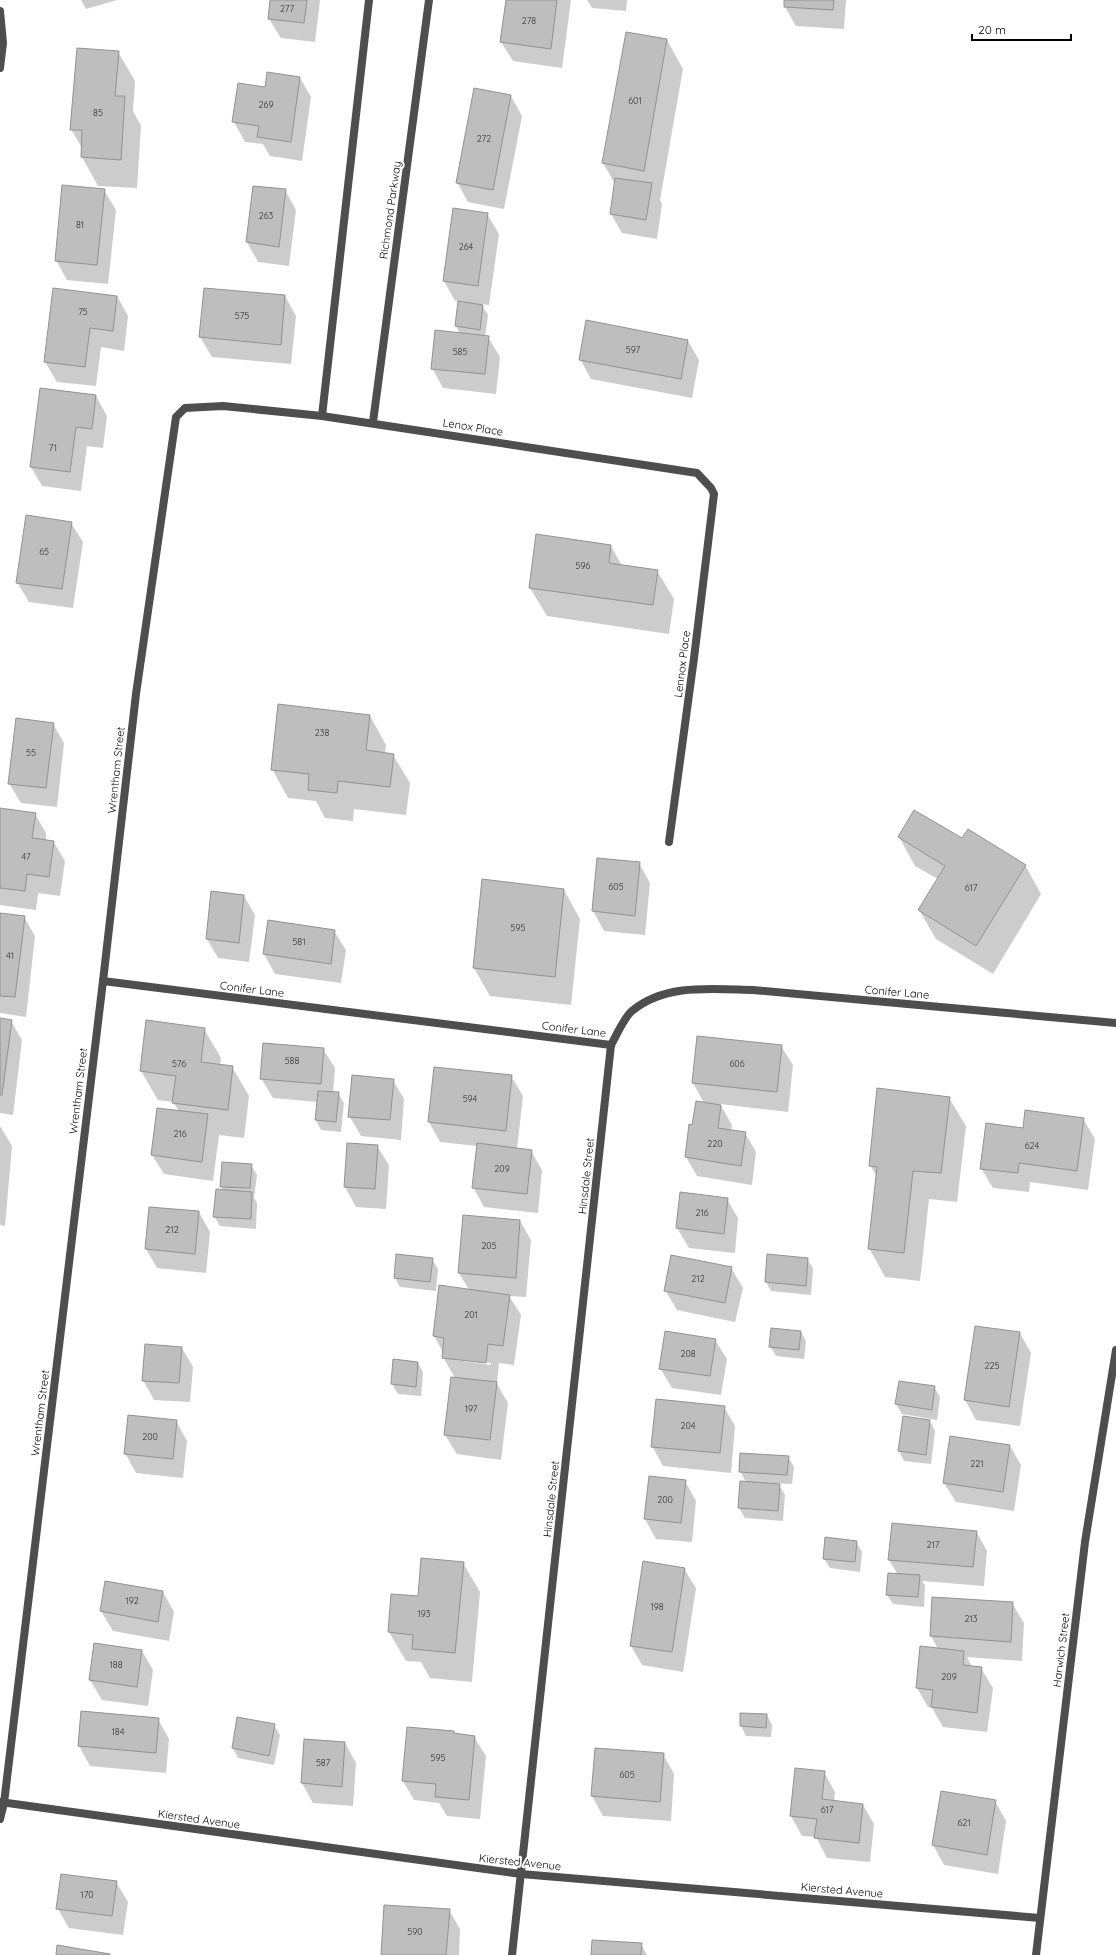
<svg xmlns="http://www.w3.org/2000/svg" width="1116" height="1955" font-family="Quicksand,sans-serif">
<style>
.shadow{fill:#0003;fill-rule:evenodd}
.building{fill:#bebebe;stroke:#929292}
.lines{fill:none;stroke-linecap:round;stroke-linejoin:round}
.minor{stroke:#4e4e4e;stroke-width:8}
.labels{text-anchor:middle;stroke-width:4;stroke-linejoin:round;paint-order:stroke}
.number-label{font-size:9px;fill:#303030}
.street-label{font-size:11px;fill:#000;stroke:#fff}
</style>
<rect width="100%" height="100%" fill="#fff"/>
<!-- shadow -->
<g class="shadow">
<path d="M81,0H117L86,9Z"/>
<path d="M271,0H320L315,42L281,38L269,19Z"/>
<path d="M507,0H571L562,68L513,61L501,42Z"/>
<path d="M587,0H627L626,11L592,8Z"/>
<path d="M785,0H846L844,29L796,26L785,7Z"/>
<path d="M626,33L667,40L683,69L660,200L662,204L657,239L622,233L611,214L615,184L603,163Z"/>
<path d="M118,52L135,81L133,111L141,126L137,188L98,186L82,157V148L71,129Z"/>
<path d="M300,78L311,97L302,161L270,156L263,144L245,142L234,122L266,88Z"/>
<path d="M475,89L511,96L522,116L504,209L468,202L457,182Z"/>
<path d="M104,190L116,210L108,284L67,280L56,260Z"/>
<path d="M285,190L296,210L289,266L258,262L247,242Z"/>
<path d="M487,214L499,234L489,305L481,304L488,315L485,337H488L500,357L496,394L443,388L432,368L460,334L456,326L459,301H455L444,281Z"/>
<path d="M205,289L285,296L296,316L291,364L212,357L200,337Z"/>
<path d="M117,296L128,316L124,351L101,347L96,386L57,382L45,362Z"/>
<path d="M688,341L699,360L692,398L591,379L580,359Z"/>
<path d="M96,396L107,416L103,448L87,446L81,491L42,486L31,467Z"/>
<path d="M71,523L83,542L73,608L29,602L17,582Z"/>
<path d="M611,546L622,566L657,571L674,599L669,634L547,616L530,588Z"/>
<path d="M370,716L386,745L385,754L393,755L410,783L406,815L354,809L353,821L325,818L316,801L288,798L272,769Z"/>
<path d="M53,724L64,743L57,807L21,803L9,783Z"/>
<path d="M0,809L35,814L46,833V840L53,841L65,861L60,896L38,893L36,910L0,905Z"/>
<path d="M899,837L962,840L1025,865L1041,894L993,974L936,939L919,910L938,879L915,866Z"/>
<path d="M639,863L650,883L645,935L604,931L593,911Z"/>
<path d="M564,890L580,919L571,1005L490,996L474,968Z"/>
<path d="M244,896L255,915L249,962L218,958L207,939Z"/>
<path d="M0,914L24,917L35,936L26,1017L0,1013Z"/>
<path d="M268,921L334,931L346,950L341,983L275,974L264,954Z"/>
<path d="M0,1019L11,1021L22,1040L13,1115L0,1113Z"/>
<path d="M147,1022L204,1029L221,1058L220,1065L232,1067L249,1096L244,1138L219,1135L213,1181L164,1174L152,1155L179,1111L173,1102L158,1100L141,1071Z"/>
<path d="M781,1046L793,1065L788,1112L720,1104L732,1125L731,1131L745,1133L756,1152L752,1185L697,1176L686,1157L693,1126L704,1103L693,1083Z"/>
<path d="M323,1049L335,1068L333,1093H338L344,1103L341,1132L321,1130L316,1120L318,1102L273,1098L261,1078Z"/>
<path d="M511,1076L523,1096L517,1149L531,1151L542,1170L538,1213L484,1207L473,1187L477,1146L440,1142L429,1122Z"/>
<path d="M393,1080L404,1099L401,1140L361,1136L350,1117Z"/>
<path d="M949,1098L966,1126L957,1202L929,1199L920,1281L885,1277L869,1248L877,1177L870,1165Z"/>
<path d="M1083,1119L1095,1139L1088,1190L1030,1182L1029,1192L993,1188L981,1168Z"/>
<path d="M0,1126L12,1146L5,1226L0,1225Z"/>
<path d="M348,1144L377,1146L389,1165L386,1209L356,1207L345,1187Z"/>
<path d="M251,1165L257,1175L254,1198L257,1203L256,1229L220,1226L214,1216L224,1191L221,1186Z"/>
<path d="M727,1199L738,1218L735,1253L689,1248L677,1228Z"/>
<path d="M199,1212L210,1232L206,1273L157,1268L146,1249Z"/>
<path d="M520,1221L531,1240L526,1297L509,1296L521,1315L514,1365L499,1363L497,1384L508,1403L501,1460L457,1454L445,1435L455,1378L443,1357V1352L434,1336L469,1290L459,1273ZM455,1358L491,1363V1365L455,1360Z"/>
<path d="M432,1259L438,1269L436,1291L400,1287L395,1278Z"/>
<path d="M807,1259L813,1268L811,1295L771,1291L766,1282Z"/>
<path d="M731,1268L743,1288L735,1322L677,1310L665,1290Z"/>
<path d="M801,1332L806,1341L804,1359L776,1356L770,1346Z"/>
<path d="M1020,1333L1031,1353L1020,1426L976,1420L965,1400Z"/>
<path d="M715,1340L727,1359L721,1395L672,1388L660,1368Z"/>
<path d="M182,1348L193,1367L190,1402L154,1400L143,1380Z"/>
<path d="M418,1363L423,1372L421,1396L398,1394L392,1384Z"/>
<path d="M900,1382L934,1387L940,1397L937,1420L902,1414L896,1404Z"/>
<path d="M724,1407L735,1426L731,1473L663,1466L652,1446Z"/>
<path d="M904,1417L930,1421L935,1431L931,1464L904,1461L899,1451Z"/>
<path d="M176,1421L187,1441L183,1478L136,1473L125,1453Z"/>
<path d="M1010,1446L1021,1465L1014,1511L956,1502L944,1483Z"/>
<path d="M788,1457L794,1467L792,1484L768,1483V1484L779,1485L785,1495L783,1521L745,1518L739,1508L741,1482H746L740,1471Z"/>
<path d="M685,1481L696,1501L692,1542L656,1539L645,1519Z"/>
<path d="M976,1531L987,1551L984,1586L922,1581L925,1585L924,1607L893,1604L887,1595L898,1575L889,1560Z"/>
<path d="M856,1542L862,1552L860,1572L830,1568L824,1559Z"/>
<path d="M463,1563L480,1592L472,1682L430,1678L421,1662L406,1661L389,1632L419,1597Z"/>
<path d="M684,1569L696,1588L683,1672L642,1665L631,1646Z"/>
<path d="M106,1583L163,1592L174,1612L169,1641L113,1631L101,1611Z"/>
<path d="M933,1598L1012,1603L1024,1623L1022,1661L967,1657L972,1667L981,1668L993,1688L987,1732L943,1727L932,1708L928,1707L917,1688L938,1649L931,1636Z"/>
<path d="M95,1644L142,1651L153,1670L148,1706L102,1700L90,1680Z"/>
<path d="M82,1712L158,1719L169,1739L166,1773L90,1766L79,1746Z"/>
<path d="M741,1714L767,1715L772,1725L771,1737L746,1736L741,1726Z"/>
<path d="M238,1718L274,1725L280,1735L274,1765L238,1758L233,1748Z"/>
<path d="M454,1732L455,1735L474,1737L486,1756L480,1819L447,1816L439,1803L414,1800L403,1781Z"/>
<path d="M345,1743L356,1763L353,1806L313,1803L302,1783Z"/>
<path d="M596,1749L663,1754L674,1774L671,1821L603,1816L592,1796Z"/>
<path d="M796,1769L824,1772L835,1792L834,1802L863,1805L874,1824L870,1862L827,1858L816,1837L802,1836L791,1816Z"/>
<path d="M941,1792L995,1801L1006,1821L998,1874L944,1865L933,1845Z"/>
<path d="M116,1882L128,1902L123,1935L69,1928L58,1909Z"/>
<path d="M449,1910L460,1929L459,1955H382Z"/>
<path d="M641,1944L647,1955H592Z"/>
</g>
<!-- building -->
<g class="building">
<path d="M270,0H307L304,23L268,19Z"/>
<path d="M506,0H557L551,49L500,42Z"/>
<path d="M784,0H834L833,10L784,7Z"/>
<path d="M626,32L667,39L644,171L602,163Z"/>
<path d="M77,48L119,51L115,96H125L121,160L81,157L82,130H70Z"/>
<path d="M267,72L300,77L291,142L257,137L259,126L232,122L238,83L265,87Z"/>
<path d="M474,88L511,95L493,190L456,183Z"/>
<path d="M615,178L652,183L646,220L610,214Z"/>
<path d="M62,185L105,189L97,265L55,261Z"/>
<path d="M253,186L286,189L279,247L246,242Z"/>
<path d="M453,208L488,213L478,286L443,281Z"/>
<path d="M53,288L117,296L113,331L90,328L85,367L44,362Z"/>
<path d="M204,288L285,295L281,345L199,337Z"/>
<path d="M458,301L483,305L480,330L455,326Z"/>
<path d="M586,320L688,340L681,379L579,360Z"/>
<path d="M435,330L489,336L485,374L431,369Z"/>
<path d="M40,388L96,395L92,429L76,427L70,472L30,467Z"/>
<path d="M26,515L72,522L62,589L16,583Z"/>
<path d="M536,534L611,545L609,563L658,570L653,605L529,588Z"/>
<path d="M278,704L370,715L366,750L394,754L390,787L338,781L337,793L308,790L309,774L271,770Z"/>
<path d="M16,718L54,723L46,788L8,784Z"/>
<path d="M0,808L36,813L32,838L54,841L49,877L27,874L25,891L0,888Z"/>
<path d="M914,810L962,838L968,829L1026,865L976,946L918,910L945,866L898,837Z"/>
<path d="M597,858L640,862L635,916L592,911Z"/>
<path d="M482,879L564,889L555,977L473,968Z"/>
<path d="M211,891L244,895L239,943L206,939Z"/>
<path d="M0,913L25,916L15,997L0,996Z"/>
<path d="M268,920L335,930L331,964L263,954Z"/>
<path d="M0,1018L12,1020L2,1095H0Z"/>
<path d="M146,1020L205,1028L201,1062L233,1066L228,1110L172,1103L176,1076L140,1071Z"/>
<path d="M697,1036L782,1045L777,1092L692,1083Z"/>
<path d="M263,1043L324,1048L321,1084L260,1079Z"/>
<path d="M434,1067L512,1075L506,1131L428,1122Z"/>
<path d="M352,1075L394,1079L390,1120L348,1117Z"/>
<path d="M877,1088L950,1097L941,1173L913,1171L904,1253L868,1249L877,1167L869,1166Z"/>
<path d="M318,1091L339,1092L336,1122L315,1120Z"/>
<path d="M696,1101L721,1105L718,1128L746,1132L741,1166L685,1157L689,1124L692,1125Z"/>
<path d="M157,1108L208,1114L202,1162L151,1155Z"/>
<path d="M1025,1110L1084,1118L1077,1171L1019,1163L1018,1173L980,1169L986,1123L1023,1128Z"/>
<path d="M347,1143L378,1145L375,1189L344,1187Z"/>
<path d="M477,1143L532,1150L527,1194L472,1188Z"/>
<path d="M222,1162L252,1164L250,1188L220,1187Z"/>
<path d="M216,1189L252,1192L251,1219L213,1217Z"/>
<path d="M680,1192L728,1198L724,1234L676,1228Z"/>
<path d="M149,1207L199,1211L195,1254L145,1249Z"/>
<path d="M463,1215L520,1220L516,1278L458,1273Z"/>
<path d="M396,1254L433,1258L430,1282L394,1278Z"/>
<path d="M767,1254L808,1258L806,1286L765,1282Z"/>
<path d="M671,1255L732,1267L725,1303L664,1291Z"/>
<path d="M439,1285L510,1295L503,1346L488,1344L486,1363L442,1358L444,1338L433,1336Z"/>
<path d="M975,1326L1020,1332L1009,1407L964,1400Z"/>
<path d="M771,1328L801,1331L799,1350L769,1347Z"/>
<path d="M665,1331L716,1339L710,1376L659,1369Z"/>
<path d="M145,1344L182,1347L179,1383L142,1381Z"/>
<path d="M393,1359L418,1362L416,1387L391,1384Z"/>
<path d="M451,1377L497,1382L490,1440L444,1435Z"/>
<path d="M899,1381L935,1386L932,1410L895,1404Z"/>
<path d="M656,1399L725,1406L720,1453L651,1447Z"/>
<path d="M128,1415L177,1420L173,1459L124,1454Z"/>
<path d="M903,1416L930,1420L926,1455L898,1451Z"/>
<path d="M950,1436L1010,1445L1003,1492L943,1483Z"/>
<path d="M740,1453L789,1456L787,1475L739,1472Z"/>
<path d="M649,1476L686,1480L681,1523L644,1519Z"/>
<path d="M740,1481L780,1484L778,1511L738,1508Z"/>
<path d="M892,1523L977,1531L973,1567L888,1560Z"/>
<path d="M825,1537L857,1541L855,1562L823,1559Z"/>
<path d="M421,1558L464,1562L455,1653L412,1649L413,1635L388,1632L391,1594L418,1596Z"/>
<path d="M643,1561L685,1568L672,1652L630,1646Z"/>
<path d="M888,1573L920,1575L918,1597L886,1595Z"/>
<path d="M105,1581L163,1591L158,1622L100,1611Z"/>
<path d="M932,1597L1013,1602L1011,1642L930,1636Z"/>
<path d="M94,1643L142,1650L137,1687L89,1680Z"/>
<path d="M920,1646L964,1651L963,1665L982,1667L977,1713L931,1707L933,1690L916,1688Z"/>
<path d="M81,1711L159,1718L156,1753L78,1746Z"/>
<path d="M740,1713L767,1714L766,1728L740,1726Z"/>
<path d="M237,1717L275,1724L269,1756L232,1748Z"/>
<path d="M407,1727L454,1731V1733L475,1736L469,1800L435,1797L436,1784L402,1781Z"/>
<path d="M304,1739L345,1742L342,1787L301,1783Z"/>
<path d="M595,1748L664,1753L660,1802L591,1796Z"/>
<path d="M795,1768L825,1771L822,1799L863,1804L859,1843L814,1838L817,1819L790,1816Z"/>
<path d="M941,1791L996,1800L987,1855L932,1845Z"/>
<path d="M61,1874L117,1881L112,1916L56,1909Z"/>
<path d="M384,1905L450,1909L446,1955H381Z"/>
<path d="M592,1940L642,1943L641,1955H591Z"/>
<path d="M57,1945L110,1954V1955H56Z"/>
</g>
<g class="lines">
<!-- minor -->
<g class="minor">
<path d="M0,11L3,43L0,68"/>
<path d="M322,416L369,0"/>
<path d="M373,422L429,0"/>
<path d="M103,981L611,1045"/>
<path d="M0,1802L521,1874L1040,1918"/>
<path d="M0,1819L4,1803L103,981L136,694L176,417L185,408L223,406L322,416L697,473L711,488L714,494L694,658L669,842"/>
<path d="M512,1955L611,1045C616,1036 625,1016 632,1011C665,983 713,989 753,990L1116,1023"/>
<path d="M1036,1955L1085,1542L1116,1350"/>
</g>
</g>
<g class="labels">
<!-- number labels -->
<g class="number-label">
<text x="287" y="12">277</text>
<text x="529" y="24">278</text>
<text x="635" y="104">601</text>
<text x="266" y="108">269</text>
<text x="98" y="116">85</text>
<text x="484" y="142">272</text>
<text x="266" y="219">263</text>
<text x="80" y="228">81</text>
<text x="466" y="250">264</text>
<text x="83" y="315">75</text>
<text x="242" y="319">575</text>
<text x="633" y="353">597</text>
<text x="460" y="355">585</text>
<text x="53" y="451">71</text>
<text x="44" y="555">65</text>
<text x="583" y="569">596</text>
<text x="322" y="736">238</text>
<text x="31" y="756">55</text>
<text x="26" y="860">47</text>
<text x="616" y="890">605</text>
<text x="971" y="891">617</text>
<text x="518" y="931">595</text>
<text x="299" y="945">581</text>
<text x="10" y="959">41</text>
<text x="292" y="1064">588</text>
<text x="179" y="1067">576</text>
<text x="737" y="1067">606</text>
<text x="470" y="1102">594</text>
<text x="180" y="1137">216</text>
<text x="715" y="1147">220</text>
<text x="1032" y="1149">624</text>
<text x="502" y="1172">209</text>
<text x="702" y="1216">216</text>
<text x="172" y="1233">212</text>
<text x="489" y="1249">205</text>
<text x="698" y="1282">212</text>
<text x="471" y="1318">201</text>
<text x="688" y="1357">208</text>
<text x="992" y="1369">225</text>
<text x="471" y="1412">197</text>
<text x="688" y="1429">204</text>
<text x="150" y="1440">200</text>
<text x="977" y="1467">221</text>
<text x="665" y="1503">200</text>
<text x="933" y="1548">217</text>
<text x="132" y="1604">192</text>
<text x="657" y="1610">198</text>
<text x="424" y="1617">193</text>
<text x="971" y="1622">213</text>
<text x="116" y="1668">188</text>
<text x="949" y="1680">209</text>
<text x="118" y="1735">184</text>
<text x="438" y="1761">595</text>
<text x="323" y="1766">587</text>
<text x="627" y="1778">605</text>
<text x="827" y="1813">617</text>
<text x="964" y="1826">621</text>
<text x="87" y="1898">170</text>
<text x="415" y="1935">590</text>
</g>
<!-- street labels -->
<g class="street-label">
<text transform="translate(390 210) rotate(-82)" y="4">Richmond Parkway</text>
<text transform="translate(473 427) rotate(9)" y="4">Lenox Place</text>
<text transform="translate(682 664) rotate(-83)" y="4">Lennox Place</text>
<text transform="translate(116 770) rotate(-84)" y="4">Wrentham Street</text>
<text transform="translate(252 989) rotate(7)" y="4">Conifer Lane</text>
<text transform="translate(897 992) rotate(5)" y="4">Conifer Lane</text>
<text transform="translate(574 1029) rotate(7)" y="4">Conifer Lane</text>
<text transform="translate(78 1091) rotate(-83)" y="4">Wrentham Street</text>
<text transform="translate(586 1176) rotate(-84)" y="4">Hinsdale Street</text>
<text transform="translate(40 1413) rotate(-83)" y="4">Wrentham Street</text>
<text transform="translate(551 1499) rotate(-84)" y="4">Hinsdale Street</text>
<text transform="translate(1061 1650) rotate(-83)" y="4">Harwich Street</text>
<text transform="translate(199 1819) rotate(8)" y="4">Kiersted Avenue</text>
<text transform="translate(520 1862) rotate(6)" y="4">Kiersted Avenue</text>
<text transform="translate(842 1890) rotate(5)" y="4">Kiersted Avenue</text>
</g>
</g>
<!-- scale -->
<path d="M972 34v6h99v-6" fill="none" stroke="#000000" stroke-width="2"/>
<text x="978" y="34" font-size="12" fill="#000000" stroke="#ffffff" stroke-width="3" paint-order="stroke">20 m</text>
</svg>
